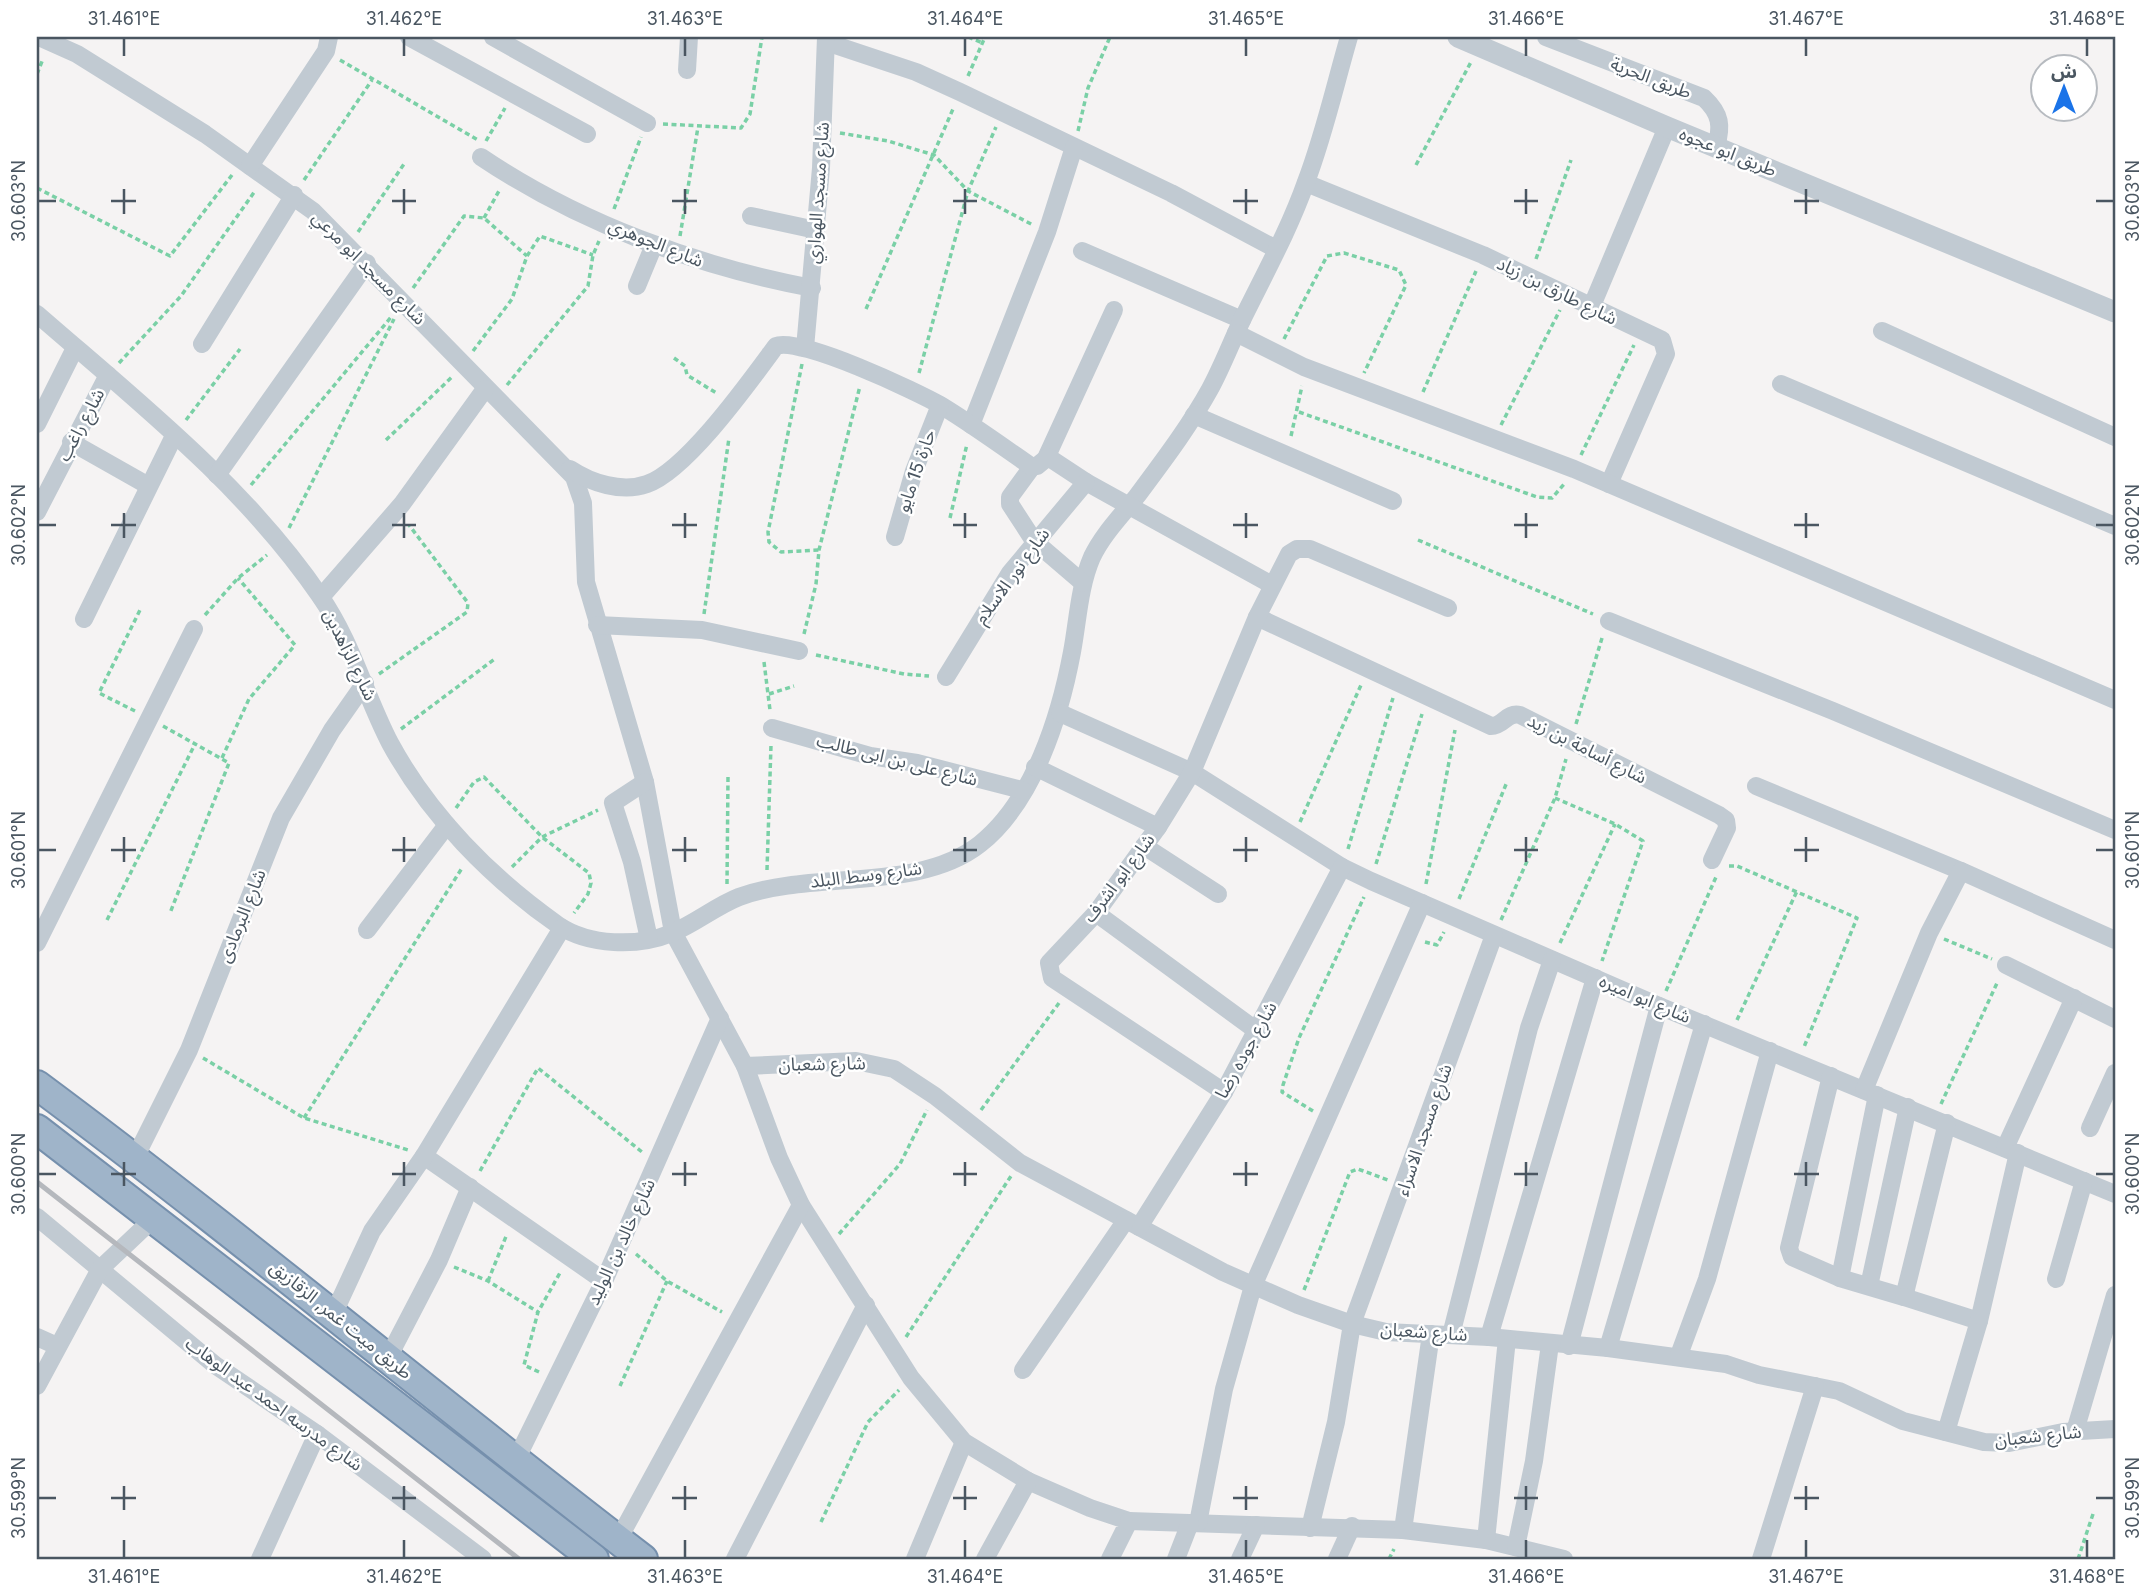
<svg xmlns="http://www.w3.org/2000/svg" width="2152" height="1596" font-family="Inter,'Noto Sans Arabic',sans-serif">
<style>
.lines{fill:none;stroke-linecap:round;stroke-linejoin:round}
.trunk-casing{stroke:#7690ad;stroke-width:32}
.path{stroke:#7ad0a6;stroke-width:3.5;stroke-dasharray:5 3.5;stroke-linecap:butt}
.minor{stroke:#c1cad2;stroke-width:18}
.tertiary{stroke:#c1cad2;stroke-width:21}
.trunk{stroke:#9fb4c9;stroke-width:28}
.rail{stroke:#b5b8bd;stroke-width:5}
.ticks{fill:none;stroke:#4a5661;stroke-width:2.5}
.labels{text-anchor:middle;stroke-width:5;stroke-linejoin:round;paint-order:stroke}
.street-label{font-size:18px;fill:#4a5661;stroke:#fff}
.neatline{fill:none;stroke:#4a5661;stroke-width:2.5}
.ticks-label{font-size:18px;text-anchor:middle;fill:#4a5661}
</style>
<rect width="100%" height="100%" fill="#f5f3f3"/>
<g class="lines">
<defs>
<g id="trunk">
<path d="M37,1085C243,1238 439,1403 643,1559"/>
<path d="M37,1129L594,1559"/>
</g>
</defs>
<!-- trunk casing -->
<use href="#trunk" class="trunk-casing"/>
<!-- path -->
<g class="path">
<path d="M968,37L983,43"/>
<path d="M340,60L478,140"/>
<path d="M37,74L43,59"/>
<path d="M968,76L985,37"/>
<path d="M663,124L741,128L750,114L762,37"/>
<path d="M1078,131L1088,88L1110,37"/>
<path d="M840,133L888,141L934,155L968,191L1033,225"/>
<path d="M486,141L505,108"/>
<path d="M1416,165L1471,62"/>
<path d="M304,180L372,80"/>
<path d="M37,188L170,256L232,175"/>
<path d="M614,209L641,137"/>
<path d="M484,218L500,189"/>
<path d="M358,232L404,164"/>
<path d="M680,236L698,127"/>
<path d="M1536,259L1571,160"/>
<path d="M413,288L464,216L484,218L527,256"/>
<path d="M866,309L953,109"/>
<path d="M1284,339L1327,256L1344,253L1399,270L1406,285L1364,373"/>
<path d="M473,351L512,299L527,256L540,236L593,255"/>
<path d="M674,358L685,366L687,375L718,394"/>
<path d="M119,363L181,296L255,191"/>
<path d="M802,364L768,532L769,542L781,552L819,550"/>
<path d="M919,373L968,191L996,127"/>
<path d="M507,385L588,286L593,255L599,241"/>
<path d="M1423,392L1476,271"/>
<path d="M1299,412L1537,497L1552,498L1565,483"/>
<path d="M186,420L240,349"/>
<path d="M1501,425L1560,310"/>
<path d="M1291,436L1302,386"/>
<path d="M386,440L453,376"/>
<path d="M1581,455L1634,345"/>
<path d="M251,485L392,316"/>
<path d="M950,518L967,444"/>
<path d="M289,528L394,319"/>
<path d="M1418,540L1593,614"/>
<path d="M704,614L729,438"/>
<path d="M205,615L238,578L267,555"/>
<path d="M804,634L816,584L819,550L860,386"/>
<path d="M816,655L904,674L929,676"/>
<path d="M764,662L770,710"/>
<path d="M379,674L467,612L468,603L409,525"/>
<path d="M769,694L794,686"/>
<path d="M135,711L99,693L141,608"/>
<path d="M1576,724L1602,638"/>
<path d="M163,726L229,763L170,913"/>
<path d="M401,729L496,658"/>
<path d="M222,758L249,699L295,645L238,578"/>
<path d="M1555,798L1615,824L1643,841L1602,961"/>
<path d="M456,808L474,782L484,777L542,837L589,873L591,883L588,894L574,913"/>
<path d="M1300,822L1361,685"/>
<path d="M1348,849L1393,698"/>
<path d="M1376,864L1422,714"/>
<path d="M1729,866H1737L1857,918L1804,1047"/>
<path d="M512,867L542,837L598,810"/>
<path d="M767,870L771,745"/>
<path d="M727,884L728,777"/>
<path d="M1426,884L1455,730"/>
<path d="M1459,899L1507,782"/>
<path d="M107,920L195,744"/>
<path d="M1501,920L1555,798L1566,759"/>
<path d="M1944,939L1992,959"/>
<path d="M1425,942L1437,945L1444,932"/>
<path d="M1560,943L1615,824"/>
<path d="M1666,991L1716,877"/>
<path d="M1737,1020L1797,891"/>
<path d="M203,1058L304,1118L408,1150"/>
<path d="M1941,1104L1998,981"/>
<path d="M981,1110L1059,1003"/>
<path d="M1313,1111L1282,1092L1283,1085L1299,1038L1364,897"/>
<path d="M304,1118L462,868"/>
<path d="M480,1171L538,1068L642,1152"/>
<path d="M839,1234L900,1164L927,1110"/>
<path d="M636,1254L667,1281L722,1312"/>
<path d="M454,1267L488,1281L538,1312"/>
<path d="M488,1281L507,1234"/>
<path d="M1304,1290L1350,1172L1358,1169L1388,1180"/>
<path d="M906,1337L1011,1176"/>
<path d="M539,1372L524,1365L538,1312L561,1271"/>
<path d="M620,1386L667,1281"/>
<path d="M821,1522L868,1422L899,1390"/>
<path d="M1389,1559L1394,1549"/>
<path d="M2078,1559L2094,1511"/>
</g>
<!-- minor -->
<g class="minor">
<path d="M39,37L77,54L205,134L313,211L574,477L583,503L586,582L645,782L673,932L745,1066L779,1158L801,1205L911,1378L964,1442L1028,1481L1090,1508L1129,1521L1110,1559"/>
<path d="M409,37L587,134"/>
<path d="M493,37L647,123"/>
<path d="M1546,37L1704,98C1721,114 1722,126 1716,147"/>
<path d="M826,42L916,72L960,92L1171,193L1276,249"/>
<path d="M687,70L689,37"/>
<path d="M481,157C579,223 696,266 812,288"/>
<path d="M250,166L326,51L329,37"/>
<path d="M1306,183L1483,255L1662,340L1666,354L1609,484"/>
<path d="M751,216L816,230"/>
<path d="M1082,251L1242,320"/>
<path d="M637,286L654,245"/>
<path d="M1591,308L1667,127"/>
<path d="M37,314C137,401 245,486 320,596C352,642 365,695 390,743C429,815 491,878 558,925C589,946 638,947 672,933C696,923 716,906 739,897C812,870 918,893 980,844C1034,801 1060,716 1072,652C1078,620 1079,587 1092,557C1103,534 1121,516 1137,496C1163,461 1189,427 1210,389C1222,367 1231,343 1242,320C1264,275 1289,230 1306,182C1324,135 1335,85 1349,37"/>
<path d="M1882,331L2115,437"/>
<path d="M1236,333L1304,367L1574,469L2115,700"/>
<path d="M202,344L294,195"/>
<path d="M805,348L821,168L826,37"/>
<path d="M1781,384L2115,526"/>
<path d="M1194,415L1393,501"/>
<path d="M37,424L75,348"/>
<path d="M971,425L1047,232L1074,147"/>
<path d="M71,442L147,485"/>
<path d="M1047,456L1114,310"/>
<path d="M1032,467L1010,497V504L1034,541L1083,583"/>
<path d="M570,469C591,483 622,493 647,484C687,470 750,381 776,346C799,336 918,392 942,406C973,425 1002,446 1032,467L1037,466L1048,457L1086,482L1272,585"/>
<path d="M217,475L367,263"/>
<path d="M37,512L108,375"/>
<path d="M895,537L914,471L940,405"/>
<path d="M321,597L402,504L485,389"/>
<path d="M1257,617L1491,726C1504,726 1506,712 1520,715L1719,815L1726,820L1727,828L1712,860"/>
<path d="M84,619L174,436"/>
<path d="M1609,621L1833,711L2115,830"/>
<path d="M597,625L702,630L799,651"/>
<path d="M946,677L1010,573L1086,482"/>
<path d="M1060,713L1192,772L1342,867L1371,881L1659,1006L2115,1194"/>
<path d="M772,728L870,756L917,763L1022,790"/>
<path d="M1035,767L1158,827"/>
<path d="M645,782L613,803L632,862L649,939"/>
<path d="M1756,786L1961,871"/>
<path d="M1144,846L1218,894"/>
<path d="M1096,913L1257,1031"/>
<path d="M367,930L447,825"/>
<path d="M37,943L194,629"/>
<path d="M2006,965L2115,1019"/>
<path d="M745,1066L856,1061L894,1069L935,1096L1020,1163L1223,1272L1298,1305L1352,1324L1386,1332L1489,1337L1608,1348L1726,1364L1759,1375L1839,1391L1903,1421L1984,1442L2009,1443L2063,1432L2115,1429"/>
<path d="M1831,1076L1789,1248L1792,1257L1840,1278L1904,1297L1947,1123"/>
<path d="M1864,1090L1929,933L1961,871L2115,940"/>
<path d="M1224,1092L1052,978L1049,963L1096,913L1158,827L1192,772L1257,617L1289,554L1297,549H1310L1448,608"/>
<path d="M2090,1128L2115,1073"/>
<path d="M2005,1148L2074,998"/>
<path d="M424,1156L604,1281"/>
<path d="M135,1158L189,1050L281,818L332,730L365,683"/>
<path d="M37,1217L215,1365L317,1434L483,1559"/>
<path d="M1139,1227L1224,1092L1342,867"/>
<path d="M1840,1278L1877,1095"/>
<path d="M2056,1279L2084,1181"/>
<path d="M1869,1286L1908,1107"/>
<path d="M1904,1297L1979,1321"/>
<path d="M334,1313L372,1231L424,1156L562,928"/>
<path d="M1451,1335L1529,1028L1552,960"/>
<path d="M37,1337L57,1346"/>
<path d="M1489,1337L1595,978"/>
<path d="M1569,1346L1659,1006"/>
<path d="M1608,1348L1704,1024"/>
<path d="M1679,1355L1707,1279L1770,1051"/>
<path d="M388,1358L439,1260L470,1187"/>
<path d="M1023,1370L1126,1220"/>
<path d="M37,1386L100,1269L153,1219"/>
<path d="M2075,1431L2115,1295"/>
<path d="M1946,1432L1979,1321L2018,1153"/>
<path d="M515,1462L604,1281L720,1018"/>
<path d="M1129,1521L1403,1530L1486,1540L1564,1559"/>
<path d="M1198,1523L1224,1389L1253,1286L1422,903"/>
<path d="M1310,1528L1336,1422L1352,1324L1494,935"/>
<path d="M1403,1530L1431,1334"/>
<path d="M618,1540L801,1205"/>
<path d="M1486,1540L1507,1339"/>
<path d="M1516,1547L1534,1461L1550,1344"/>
<path d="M260,1559L317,1434"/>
<path d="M735,1559L866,1305"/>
<path d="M915,1559L964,1442"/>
<path d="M985,1559L1028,1481"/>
<path d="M1176,1559L1190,1523"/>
<path d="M1240,1559L1256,1525"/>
<path d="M1337,1559L1352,1526"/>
<path d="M1761,1559L1815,1386"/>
</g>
<!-- tertiary -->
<path class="tertiary" d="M1458,37L1667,127L2115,312"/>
<!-- trunk -->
<use href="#trunk" class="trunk"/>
<!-- rail -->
<path class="rail" d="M37,1182L519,1559"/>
</g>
<!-- ticks -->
<path class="ticks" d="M124,38V56M404,38V56M685,38V56M965,38V56M1246,38V56M1526,38V56M1806,38V56M2087,38V56M124,189V214M404,189V214M685,189V214M965,189V214M1246,189V214M1526,189V214M1806,189V214M38,201H56M111,201H136M392,201H416M672,201H697M953,201H977M1233,201H1258M1514,201H1538M1794,201H1819M2096,201H2114M124,513V538M404,513V538M685,513V538M965,513V538M1246,513V538M1526,513V538M1806,513V538M38,525H56M111,525H136M392,525H416M672,525H697M953,525H977M1233,525H1258M1514,525H1538M1794,525H1819M2096,525H2114M124,837V862M404,837V862M685,837V862M965,837V862M1246,837V862M1526,837V862M1806,837V862M38,850H56M111,850H136M392,850H416M672,850H697M953,850H977M1233,850H1258M1514,850H1538M1794,850H1819M2096,850H2114M124,1162V1186M404,1162V1186M685,1162V1186M965,1162V1186M1246,1162V1186M1526,1162V1186M1806,1162V1186M38,1174H56M111,1174H136M392,1174H416M672,1174H697M953,1174H977M1233,1174H1258M1514,1174H1538M1794,1174H1819M2096,1174H2114M124,1486V1510M404,1486V1510M685,1486V1510M965,1486V1510M1246,1486V1510M1526,1486V1510M1806,1486V1510M38,1498H56M111,1498H136M392,1498H416M672,1498H697M953,1498H977M1233,1498H1258M1514,1498H1538M1794,1498H1819M2096,1498H2114M124,1540V1558M404,1540V1558M685,1540V1558M965,1540V1558M1246,1540V1558M1526,1540V1558M1806,1540V1558M2087,1540V1558"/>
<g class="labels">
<!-- street labels -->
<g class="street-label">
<text transform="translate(1651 78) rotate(21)" y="6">طريق الحرية</text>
<text transform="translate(1728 152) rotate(22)" y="6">طريق ابو عجوه</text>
<text transform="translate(818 193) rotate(-86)" y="6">شارع مسجد الهواري</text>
<text transform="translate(656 243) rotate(22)" y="6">شارع الجوهري</text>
<text transform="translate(369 268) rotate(45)" y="6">شارع مسجد ابو مرعي</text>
<text transform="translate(1557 291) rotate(26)" y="6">شارع طارق بن زياد</text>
<text transform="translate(81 425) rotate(-62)" y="6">شارع راغب</text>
<text transform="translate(916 471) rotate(-71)" y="6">حارة 15 مايو</text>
<text transform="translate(1012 576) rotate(-54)" y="6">شارع نور الاسلام</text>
<text transform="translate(350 655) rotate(64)" y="6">شارع الزاهدين</text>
<text transform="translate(1587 749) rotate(27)" y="6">شارع أسامة بن زيد</text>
<text transform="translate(897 760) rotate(14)" y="6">شارع على بن ابى طالب</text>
<text transform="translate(866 875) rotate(-7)" y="6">شارع وسط البلد</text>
<text transform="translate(1119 878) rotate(-53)" y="6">شارع ابو اشرف</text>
<text transform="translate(242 916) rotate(-68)" y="6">شارع البرمادى</text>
<text transform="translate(1645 999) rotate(23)" y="6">شارع ابو اميره</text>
<text transform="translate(1246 1050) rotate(-61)" y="6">شارع جوده رضا</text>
<text transform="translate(822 1064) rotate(-1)" y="6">شارع شعبان</text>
<text transform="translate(1424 1130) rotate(-71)" y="6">شارع مسجد الاسراء</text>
<text transform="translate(621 1242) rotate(-65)" y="6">شارع خالد بن الوليد</text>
<text transform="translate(341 1320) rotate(39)" y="6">طريق ميت غمر, الزقازيق</text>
<text transform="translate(1424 1332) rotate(4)" y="6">شارع شعبان</text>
<text transform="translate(274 1404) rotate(36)" y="6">شارع مدرسه احمد عبد الوهاب</text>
<text transform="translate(2038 1436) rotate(-6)" y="6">شارع شعبان</text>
</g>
</g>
<!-- border -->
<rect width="2152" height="1596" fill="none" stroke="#ffffff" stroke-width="77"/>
<!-- north arrow -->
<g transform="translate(2064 88)"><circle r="33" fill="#ffffff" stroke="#b7bbc0" stroke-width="2"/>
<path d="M0-5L12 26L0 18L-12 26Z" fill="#1a73e8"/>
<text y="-10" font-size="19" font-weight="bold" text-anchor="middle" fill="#4a5661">ش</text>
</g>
<rect x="38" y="38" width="2076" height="1520" class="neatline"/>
<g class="ticks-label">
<text x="124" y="25">31.461°E</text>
<text x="404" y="25">31.462°E</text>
<text x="685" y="25">31.463°E</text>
<text x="965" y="25">31.464°E</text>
<text x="1246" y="25">31.465°E</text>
<text x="1526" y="25">31.466°E</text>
<text x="1806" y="25">31.467°E</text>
<text x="2087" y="25">31.468°E</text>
<text transform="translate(19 201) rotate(-90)" y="6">30.603°N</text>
<text transform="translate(2133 201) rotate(-90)" y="6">30.603°N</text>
<text transform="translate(19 525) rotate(-90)" y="6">30.602°N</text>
<text transform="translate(2133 525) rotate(-90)" y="6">30.602°N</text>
<text transform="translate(19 850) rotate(-90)" y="6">30.601°N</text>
<text transform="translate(2133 850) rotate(-90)" y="6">30.601°N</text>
<text transform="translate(19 1174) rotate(-90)" y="6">30.600°N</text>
<text transform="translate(2133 1174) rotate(-90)" y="6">30.600°N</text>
<text transform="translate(19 1498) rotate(-90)" y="6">30.599°N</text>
<text transform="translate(2133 1498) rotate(-90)" y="6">30.599°N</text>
<text x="124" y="1583">31.461°E</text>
<text x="404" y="1583">31.462°E</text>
<text x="685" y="1583">31.463°E</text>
<text x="965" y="1583">31.464°E</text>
<text x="1246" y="1583">31.465°E</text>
<text x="1526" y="1583">31.466°E</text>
<text x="1806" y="1583">31.467°E</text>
<text x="2087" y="1583">31.468°E</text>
</g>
</svg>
